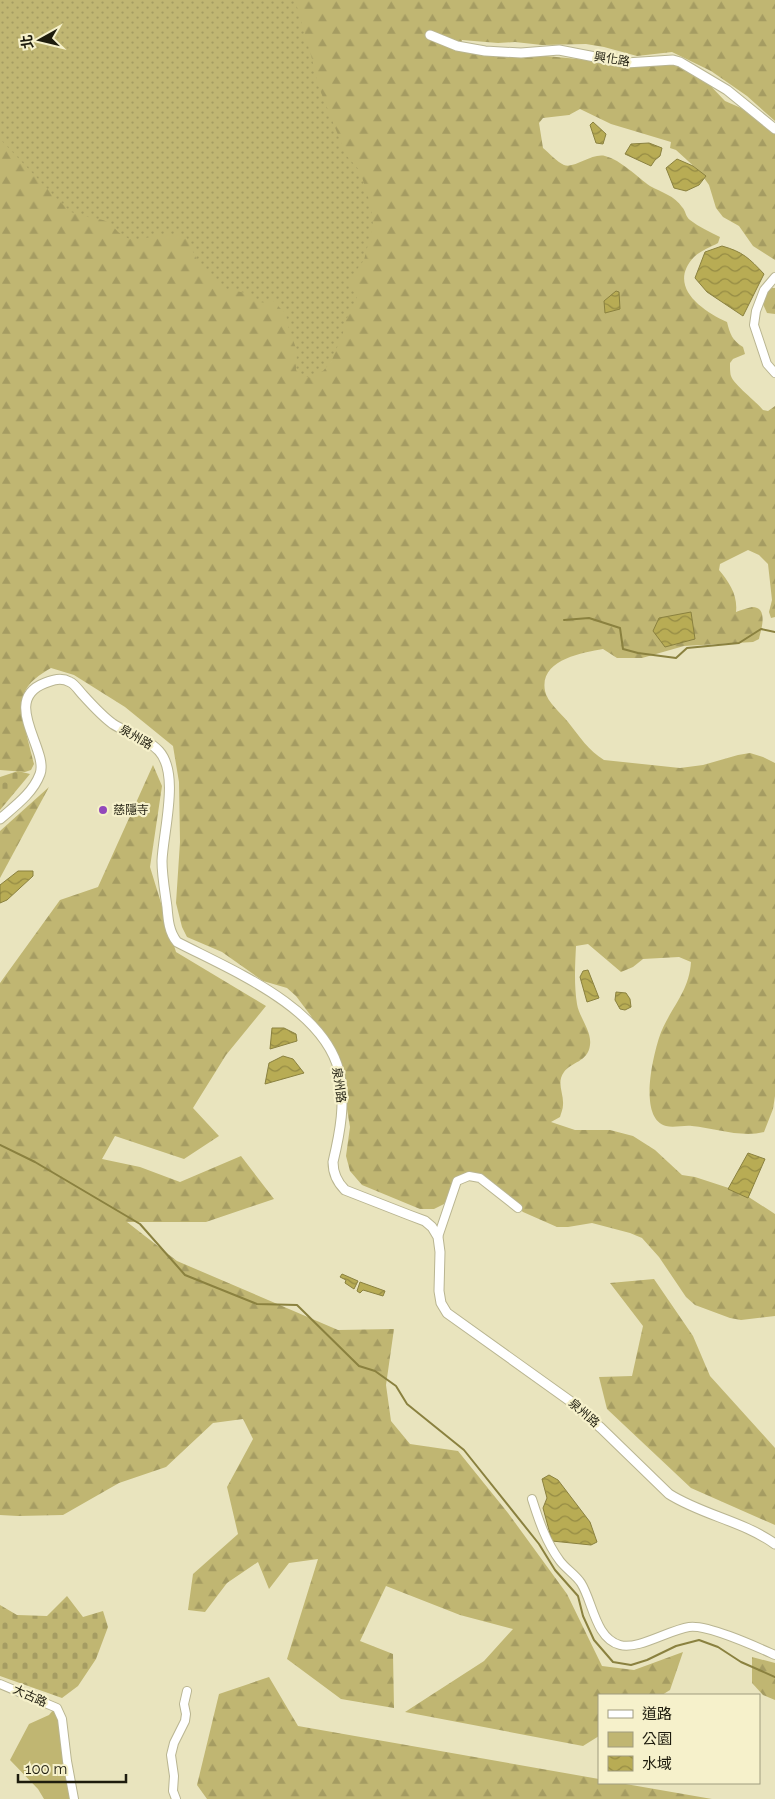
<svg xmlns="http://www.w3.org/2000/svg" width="775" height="1799" font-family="Raleway,'Noto Sans TC',sans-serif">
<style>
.grass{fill:url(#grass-dots)}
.forest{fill:url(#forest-firs)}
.cemetery{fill:url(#cemetery-stones)}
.green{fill:#c0b672}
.water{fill:url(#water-waves);stroke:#8a813f}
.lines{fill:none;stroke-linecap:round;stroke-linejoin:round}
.stream{stroke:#8a813f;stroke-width:2}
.minor-casing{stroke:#b9b591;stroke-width:10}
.tertiary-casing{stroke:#b9b591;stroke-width:11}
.minor{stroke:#fff;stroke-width:8}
.tertiary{stroke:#fff;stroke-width:9}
.poi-dot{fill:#9248bb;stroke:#f6f1cb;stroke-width:2}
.labels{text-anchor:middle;stroke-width:4.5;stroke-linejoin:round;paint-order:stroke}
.street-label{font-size:12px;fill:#1e1c0e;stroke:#f6f1cb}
.poi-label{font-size:12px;fill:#1e1c0e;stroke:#f6f1cb;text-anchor:start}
</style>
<defs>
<pattern id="grass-dots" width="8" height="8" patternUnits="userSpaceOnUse" patternTransform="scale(1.25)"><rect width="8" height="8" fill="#c0b672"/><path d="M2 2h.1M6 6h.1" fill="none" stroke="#a59c62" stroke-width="1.8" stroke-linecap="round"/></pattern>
<pattern id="forest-firs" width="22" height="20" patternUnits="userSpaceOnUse" patternTransform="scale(1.25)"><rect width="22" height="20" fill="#c0b672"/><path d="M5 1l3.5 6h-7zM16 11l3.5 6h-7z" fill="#a59c62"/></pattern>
<pattern id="cemetery-stones" width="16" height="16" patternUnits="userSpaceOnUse" patternTransform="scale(1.25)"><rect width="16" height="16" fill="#c0b672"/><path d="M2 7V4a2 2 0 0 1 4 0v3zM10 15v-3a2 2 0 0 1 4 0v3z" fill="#a59c62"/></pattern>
<pattern id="water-waves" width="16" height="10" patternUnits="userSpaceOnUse" patternTransform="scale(1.25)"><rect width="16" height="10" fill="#b8ac54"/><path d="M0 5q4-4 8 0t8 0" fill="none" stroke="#958b44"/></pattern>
</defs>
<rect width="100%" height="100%" fill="#e9e4be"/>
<!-- grass -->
<path class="grass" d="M0,0H309L389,215L348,339L295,413L78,243L0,170Z"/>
<!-- forest -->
<g class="forest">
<path d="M295,0H775V121L747,96L711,71L672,52L637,56L604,47L586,44L542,45L515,42L498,43L462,40L460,51L504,57L546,56L609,62L624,65H677L703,78L725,101L741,108L775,134V260L753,246L739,226L723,217L716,208L709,185L699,171L676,150L670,148L671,142L611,124L580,109L569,115L543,118L539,123L543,148C549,153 557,162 564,165C575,169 591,153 605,156C621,160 637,177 650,186C661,192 675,196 682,207C686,211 685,216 690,220C699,227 710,232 720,237L718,243C711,247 700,251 694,257C667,286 701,310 727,322C730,334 732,340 743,347L745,354L733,359L730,363C730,367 730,373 731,376C734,385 756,401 763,410L768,411L775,406V617L771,618L769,612L772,600L768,564L759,555L748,550L720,564L719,570C729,582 738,595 736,612C741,610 747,608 752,607C769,607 761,630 759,639L753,642L684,646L642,658H617L603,649C581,653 539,660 545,691C547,702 561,713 568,722C579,736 589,751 604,760L680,768L703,765L738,755L750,753L763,757L775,763V1096L773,1109L764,1132C741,1138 715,1128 692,1126C684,1125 674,1128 666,1126C638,1118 653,1057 659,1038C668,1010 689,994 691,962L679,957L643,959L633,967L621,972L588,944L576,946C575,966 574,985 577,1004C579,1017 592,1031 590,1045C588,1062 571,1062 564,1072C556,1083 564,1093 563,1105C563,1109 561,1113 560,1117L551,1122L575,1130H610L633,1136L655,1150L682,1175L695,1177L741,1192L775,1214V1316L741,1320L730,1318L695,1305L686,1297L659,1257L642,1238L630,1233L592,1223L568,1227H557L523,1212L490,1180L466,1176L456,1183L444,1204L434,1209H420L362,1185L350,1171L346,1156L350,1127L344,1091L331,1058L311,1016L296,996L287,988L263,981L222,952L187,937L182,927L176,903L180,842L179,782L173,746L125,707L74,675L51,668C41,674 27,682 24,695C19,712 30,747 34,764L31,770L25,772L0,770V139L57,199L71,212L88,217L103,220L110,223L118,232L129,239H141L165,234L186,237L200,266L223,287L229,290L247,293C252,302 264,305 272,300L286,314L288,326L297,351L296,370L300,375L312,378L323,371L331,362L343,333L346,320L357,298L350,285L349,280L364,260L373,225L371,206L360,171L346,155L318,85L312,59Z"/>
<path d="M772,288H775V314L767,313L762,302L767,291Z"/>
<path d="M153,765L162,786L150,867L176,952L266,1006L226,1055L193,1108L219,1136L184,1159L115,1136L102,1159L140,1167L180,1182L241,1156L274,1199L206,1222H127L177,1261L338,1330L394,1329L386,1385L391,1421L410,1444L458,1451L508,1513L567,1594L602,1666L634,1670L683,1652L670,1690L662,1695H599V1736L583,1746L405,1712L484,1661L513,1629L460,1615L386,1586L360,1641L393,1654L394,1708L341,1699L287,1659L318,1559L289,1563L269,1589L258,1562L227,1583L205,1612L188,1610L193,1574L238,1534L227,1487L253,1439L243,1419L213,1423L166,1467L119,1483L63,1515L18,1516L0,1515V983L60,900L98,887Z"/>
<path d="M49,787L0,878V831Z"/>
<path d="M654,1279L693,1336L710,1376L775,1448V1525L691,1488L607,1409L599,1377L632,1376L643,1326L610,1283Z"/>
<path d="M752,1657L775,1663V1700L763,1695L752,1683Z"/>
<path d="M269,1677L298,1726L599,1779V1783H620L712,1799H207L197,1785L219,1694Z"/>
</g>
<!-- cemetery -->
<g class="cemetery">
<path d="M18,771L30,774L0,810V777Z"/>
<path d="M67,1596L83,1617L103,1611L108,1627L96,1659L78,1686L62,1698L0,1676V1605L17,1615L47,1616Z"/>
</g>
<!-- green -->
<path class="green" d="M54,1709L60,1721L72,1799H44L38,1789L10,1760L29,1724L49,1715Z"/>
<!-- water -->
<g class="water">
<path d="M593,122L606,134L603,144L596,143L590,125Z"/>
<path d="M649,143L662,148L660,156L655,160L651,166L625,154L631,144Z"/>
<path d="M677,159L693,166L706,176L699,185L686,191L674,188L666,168Z"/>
<path d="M722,246C743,252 749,258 764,274L743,316L707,292L695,278L705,252Z"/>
<path d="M616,291L619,292L620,309L605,313L604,301Z"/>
<path d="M691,612L695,639L665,647L653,631L659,618Z"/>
<path d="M18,871H33V876L7,900L0,903V885Z"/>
<path d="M588,970L599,998L587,1002L580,977L583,971Z"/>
<path d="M616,992L626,993L630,999L631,1007L625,1010L620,1009L615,1000Z"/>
<path d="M272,1028H284L296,1034L297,1041L270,1049Z"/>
<path d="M283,1056L293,1059L304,1073L265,1084L269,1063Z"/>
<path d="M748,1153L765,1159L748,1198L728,1189Z"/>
<path d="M342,1274L358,1281L354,1289L345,1283L346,1280L340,1277Z"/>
<path d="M360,1282L385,1291L383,1296L363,1290L360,1293L357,1291Z"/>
<path d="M549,1475L558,1480L590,1522L597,1542L591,1545L552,1541L543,1508L547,1498L542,1479Z"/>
</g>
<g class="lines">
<!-- stream -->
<g class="stream">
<path d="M564,620L589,618L620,628L623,649L638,653L676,658L687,648L739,643L761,629L775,632"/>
<path d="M0,1145L35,1162L140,1224L185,1275L257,1304L297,1305L359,1366L375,1371L396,1386L407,1404L464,1450L539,1544L555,1570L578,1596L583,1616L594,1640L613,1662L631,1665L647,1660L676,1646L699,1640L718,1647L741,1662L775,1677"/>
</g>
<defs>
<g id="minor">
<path d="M775,277L764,290L756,311L754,325L767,364L775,373"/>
<path d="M438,1237L457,1181L469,1176L480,1178L518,1208"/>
<path d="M532,1499C539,1521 546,1542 560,1561C566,1569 576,1575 581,1583C593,1602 595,1638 620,1645C638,1650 669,1630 689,1627C707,1624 757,1647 775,1655"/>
<path d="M0,1684L57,1708L62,1719L67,1761L74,1799"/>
<path d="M176,1799L173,1791L174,1776L171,1755L174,1743L185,1721L186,1714L184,1704L187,1691"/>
</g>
<g id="tertiary">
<path d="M430,35L457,46L485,51L521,53L559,50L626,63L673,60L680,62L727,90L775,129"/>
<path d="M0,819C15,806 33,793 40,774C49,750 0,700 45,683C53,680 61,677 70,682C75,684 79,691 83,695C92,705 102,716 113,724C127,733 147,738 159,751C180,774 163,832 162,861C162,876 165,892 167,907C168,920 169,932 177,942C231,970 323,1007 339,1071C346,1101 340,1133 333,1162C333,1174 337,1182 345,1190L409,1215L425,1221L432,1227L438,1237L440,1252L439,1291L441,1303L447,1313L570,1401L601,1428L669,1494C702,1515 743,1521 775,1544"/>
</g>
</defs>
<!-- minor casing -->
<use href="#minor" class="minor-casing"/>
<!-- tertiary casing -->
<use href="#tertiary" class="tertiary-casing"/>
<!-- minor -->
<use href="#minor" class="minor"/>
<!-- tertiary -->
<use href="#tertiary" class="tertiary"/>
</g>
<!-- markers -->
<circle class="poi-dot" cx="103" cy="810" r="5"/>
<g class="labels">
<!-- street labels -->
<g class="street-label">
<text transform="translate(612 59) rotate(9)" y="4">興化路</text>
<text transform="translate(136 737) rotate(30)" y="4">泉州路</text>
<text transform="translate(339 1085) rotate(82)" y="4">泉州路</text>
<text transform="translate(584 1413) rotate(41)" y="4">泉州路</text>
<text transform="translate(30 1696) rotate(24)" y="4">大古路</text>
</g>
<!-- poi labels -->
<g class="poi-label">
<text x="113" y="814">慈隱寺</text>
</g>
</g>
<!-- legend -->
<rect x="598" y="1694" width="162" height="90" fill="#f6f1cb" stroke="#a09c7f"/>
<rect x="608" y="1710" width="25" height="8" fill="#ffffff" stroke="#a09c7f"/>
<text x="642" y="1719" font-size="15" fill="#1e1c0e">道路</text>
<rect x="608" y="1732" width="25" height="15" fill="#c0b672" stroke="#a09c7f"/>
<text x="642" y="1744" font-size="15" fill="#1e1c0e">公園</text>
<rect x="608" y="1756" width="25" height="15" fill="url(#water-waves)" stroke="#a09c7f"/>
<text x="642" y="1769" font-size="15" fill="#1e1c0e">水域</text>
<!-- north arrow -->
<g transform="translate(40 40) rotate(262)" stroke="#f6f1cb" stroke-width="4" paint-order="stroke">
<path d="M0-4L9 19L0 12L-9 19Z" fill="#1e1c0e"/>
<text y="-8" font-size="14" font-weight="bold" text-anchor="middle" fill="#1e1c0e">北</text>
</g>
<!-- scale -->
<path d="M18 1774v8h108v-8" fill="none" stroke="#1e1c0e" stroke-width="2.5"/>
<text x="25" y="1774" font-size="15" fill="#1e1c0e" stroke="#f6f1cb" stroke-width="4" paint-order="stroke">100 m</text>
</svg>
